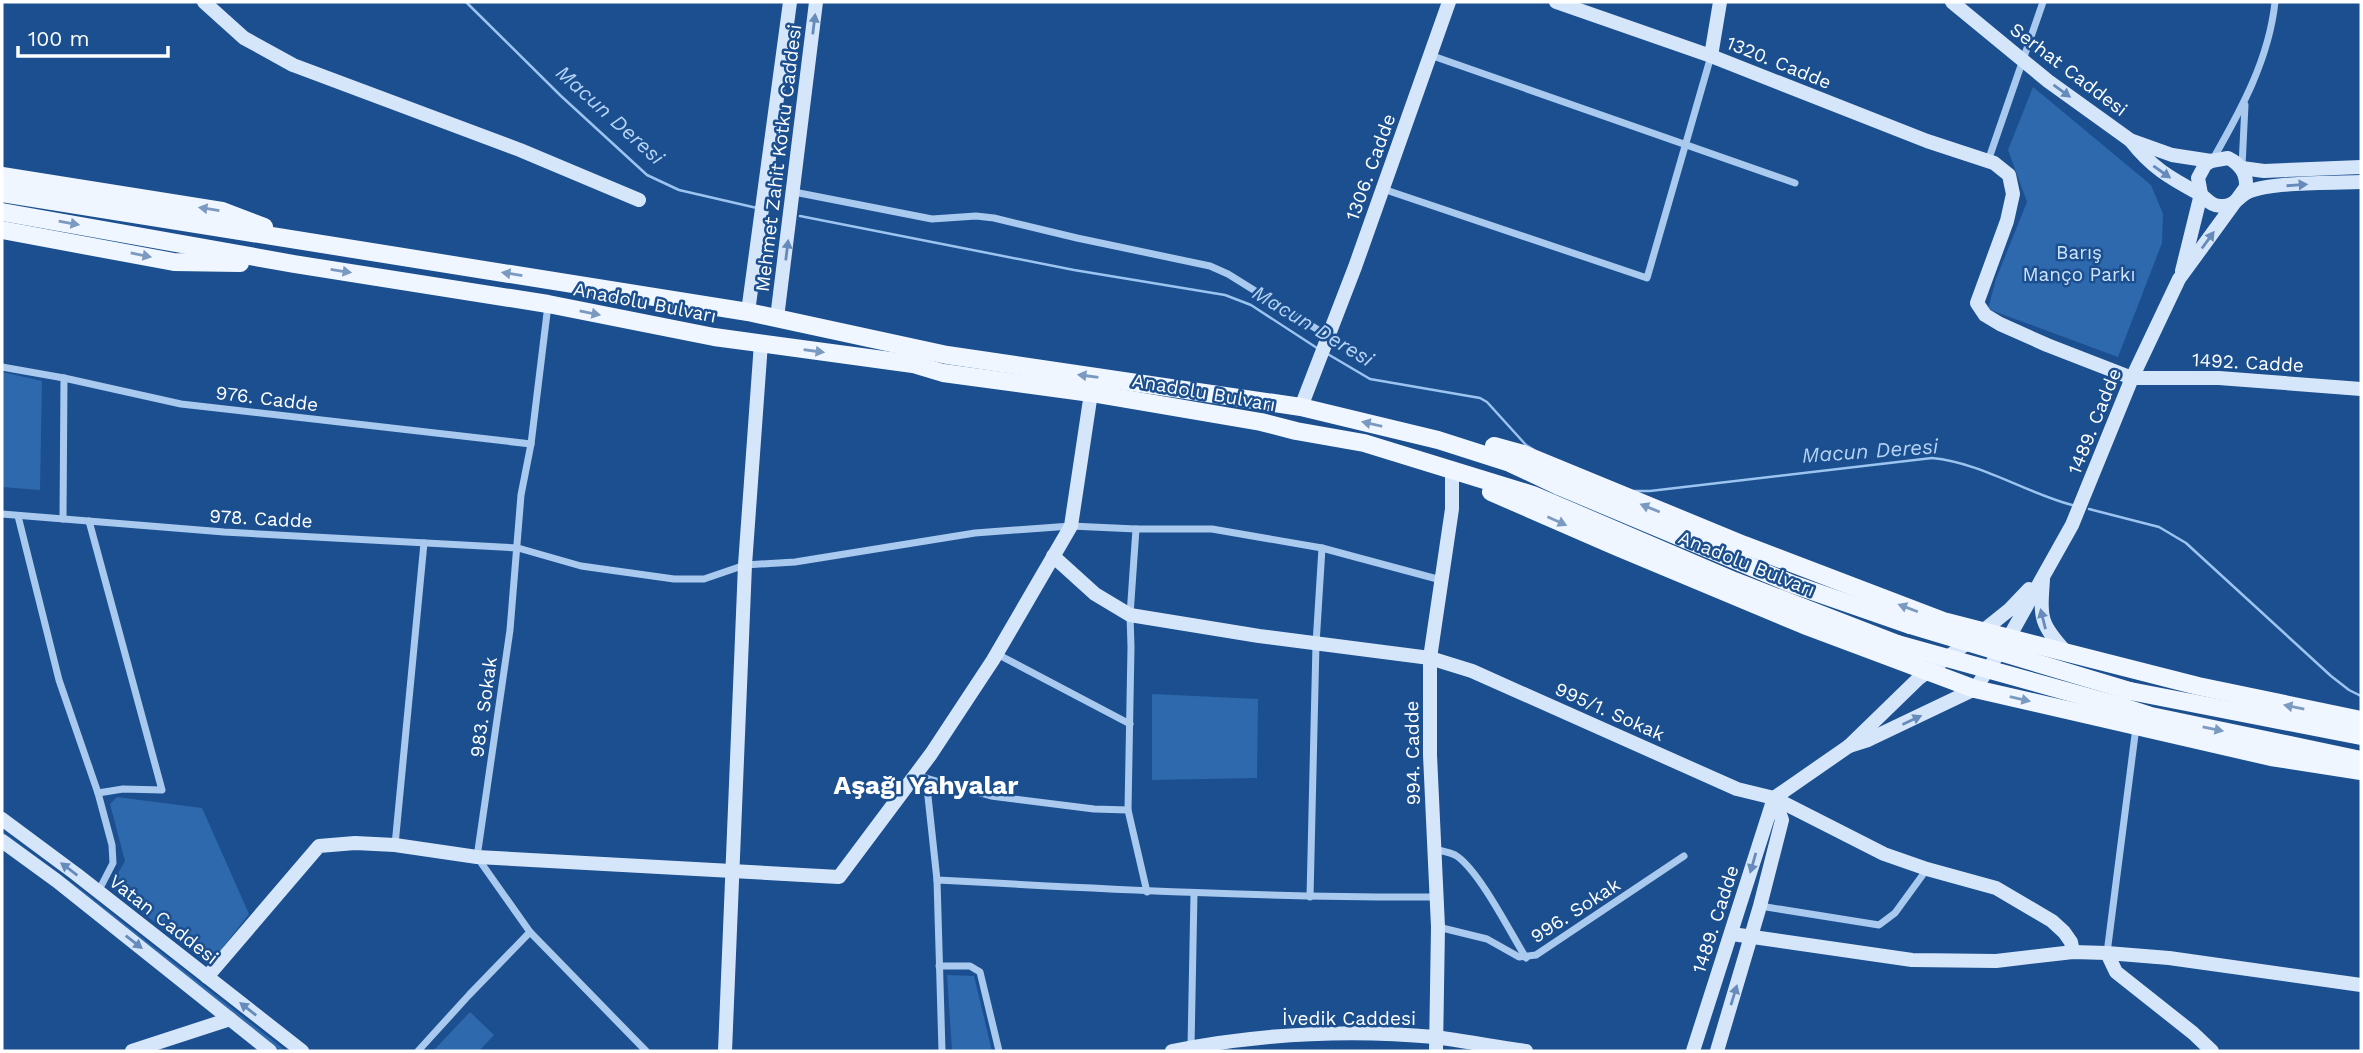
<svg xmlns="http://www.w3.org/2000/svg" width="2363" height="1053" font-family="'Work Sans',sans-serif">
<style>
.green{fill:#2e69ad}
.lines{fill:none;stroke-linecap:round;stroke-linejoin:round}
.stream{stroke:#9cc4f0;stroke-width:2.5}
.street{stroke:#a9c9ee;stroke-width:7}
.secondary{stroke:#d6e6fa;stroke-width:14}
.primary{stroke:#f0f6ff;stroke-width:18}
.primary-bridge{stroke:#f0f6ff;stroke-width:18}
.oneway{fill:#668bba}
.oneway2{fill:#7b9ac1}
.labels{text-anchor:middle;stroke-width:5;stroke-linejoin:round;paint-order:stroke}
.street-label{font-size:19px;fill:#fff;stroke:#1b4f8f}
.park-label{font-size:19px;fill:#cfe3fa;stroke:#1b4f8f}
.water-label{font-size:21px;font-style:italic;fill:#b5d3f5;stroke:#1b4f8f}
.district-label{font-size:26px;font-weight:bold;fill:#fff;stroke:#1b4f8f}
</style>
<rect width="100%" height="100%" fill="#1b4f8f"/>
<!-- green -->
<g class="green">
<path d="M2033,87L2151,185L2163,214L2162,243L2118,357L1988,309L1996,279L2027,202L2008,150Z"/>
<path d="M2,372L42,381L40,490L2,487Z"/>
<path d="M1152,694L1258,699L1257,778L1152,780Z"/>
<path d="M117,797L202,808L249,914L209,965L110,887L125,861L110,804Z"/>
<path d="M2,831L84,892L286,1051H281L93,902L2,834Z"/>
<path d="M947,975L974,976L992,1051H952Z"/>
<path d="M470,1012L494,1035L479,1051H433Z"/>
</g>
<g class="lines">
<!-- stream -->
<g class="stream">
<path d="M466,2L561,96L647,175L679,190L757,208"/>
<path d="M800,216L1074,270L1225,295L1251,305L1317,348"/>
<path d="M1326,353L1370,379L1480,398L1487,402L1526,445L1534,450"/>
<path d="M1634,491H1650L1932,458C1982,463 2024,492 2072,505"/>
<path d="M2089,509L2159,527L2186,543L2331,676L2349,690L2361,696"/>
</g>
<!-- street -->
<g class="street">
<path d="M1430,55L1795,183"/>
<path d="M2213,159C2241,110 2269,59 2275,2"/>
<path d="M1988,161L2043,2"/>
<path d="M2242,166L2245,105"/>
<path d="M1383,189L1647,278L1711,56"/>
<path d="M794,192L932,219L976,216L994,218L1077,238L1210,266L1228,274L1328,336"/>
<path d="M548,305L531,444L521,495L510,630L477,857L530,932L646,1051"/>
<path d="M2,367L64,378L181,404L531,444"/>
<path d="M2,514L224,532L518,548L581,566L674,579H704L745,565L795,562L975,533L1071,526L1136,529H1212L1322,548L1441,580"/>
<path d="M18,516L59,680L98,793L112,845L113,863L98,892"/>
<path d="M63,519L64,378"/>
<path d="M89,521L162,790L123,789L98,793"/>
<path d="M1136,529L1130,615L1131,647L1128,810L1147,892"/>
<path d="M997,654L1130,724"/>
<path d="M922,777L991,796L1094,809L1128,810"/>
<path d="M926,778L937,880L942,1051"/>
<path d="M395,845L424,543"/>
<path d="M1434,849C1441,851 1449,852 1455,855C1478,868 1511,934 1526,958"/>
<path d="M937,880C1104,889 1269,898 1436,897"/>
<path d="M1310,897L1316,644L1322,548"/>
<path d="M1760,906L1879,925L1895,913L1927,869"/>
<path d="M1438,927L1487,939L1519,957L1536,955L1684,856"/>
<path d="M2107,953L2136,727"/>
<path d="M939,966H970L980,972L999,1051"/>
<path d="M1191,1047L1194,894"/>
<path d="M418,1051L469,995L530,932"/>
</g>
<!-- secondary -->
<g class="secondary">
<path d="M204,2L244,38L293,65L520,150L639,200"/>
<path d="M1556,2L1711,56L1927,141L1994,163L2009,175L2013,194L2007,221L1977,303L1985,315L2000,324L2047,345L2132,378H2219L2361,389"/>
<path d="M1711,56L1720,2"/>
<path d="M2131,141C2151,167 2170,178 2198,193C2207,198 2210,206 2221,206C2234,207 2238,197 2248,192C2270,182 2335,183 2361,182"/>
<path d="M2242,168L2264,171L2361,167"/>
<path d="M2182,271L2201,194L2198,178L2205,165L2211,161"/>
<path d="M748,312L790,2"/>
<path d="M777,318L816,2"/>
<path d="M1301,407L1355,267L1449,2"/>
<path d="M1053,556L1095,594L1130,615L1259,636L1430,658L1472,671L1737,789L1774,798L1884,854L1927,869L1996,888L2052,921L2064,932L2071,942L2073,952"/>
<path d="M2043,580C2040,619 2040,624 2067,653"/>
<path d="M1849,746L1868,740L1975,689L2008,639L2072,525L2132,378L2179,279L2246,187C2247,173 2240,164 2228,158L2211,161L2172,155L2130,140L2048,81L1952,2"/>
<path d="M2,819L76,874L302,1051"/>
<path d="M2,841L57,881L270,1051"/>
<path d="M1732,934L1912,960L1996,961L2073,952L2107,953L2169,958L2361,985"/>
<path d="M2107,953L2116,972L2193,1033L2212,1051"/>
<path d="M207,977L319,846L355,843L395,845L477,857L839,877L931,754L993,660L1071,526L1091,393"/>
<path d="M132,1051L230,1019"/>
<path d="M725,1051L745,565L761,343"/>
<path d="M1172,1051C1258,1034 1348,1029 1435,1037C1465,1041 1496,1047 1526,1051"/>
<path d="M1436,1051L1438,927L1430,755V658L1452,509V470"/>
<path d="M1693,1051L1774,798L1849,746L1919,678L1974,638L2009,610L2029,589"/>
<path d="M1717,1051L1760,906L1782,820L1774,798"/>
</g>
<!-- primary -->
<g class="primary">
<path d="M2,176L222,211L264,227"/>
<path d="M2,193L748,312L947,355L1301,407L1438,440L1510,463L1561,487L1792,584L1910,625"/>
<path d="M2,212L294,264L548,304L714,337L913,364L943,373L1091,393L1261,422L1296,431L1364,443L1533,495L1734,581L1897,644"/>
<path d="M2,230L174,262L240,263"/>
<path d="M1494,446L1523,454L1744,545L1943,621L2198,686L2361,720"/>
<path d="M1491,492L1615,546L1804,625L1975,689L2271,757L2361,771"/>
<path d="M2130,691L2361,736"/>
<path d="M2123,707L2151,716L2361,760"/>
</g>
<!-- primary-bridge -->
<g class="primary-bridge">
<path d="M1910,625L2130,691"/>
<path d="M1897,644L2123,707"/>
</g>
</g>
<!-- one-way arrows -->
<defs><path id="oneway-solid" d="M-6-.8H1V-3.2L6.5 0L1 3.2V.8H-6Z" transform="scale(1.75)"/></defs>
<g class="oneway">
<use href="#oneway-solid" transform="translate(814 24) rotate(-83)"/>
<use href="#oneway-solid" transform="translate(2062 91) rotate(36)"/>
<use href="#oneway-solid" transform="translate(2162 172) rotate(35)"/>
<use href="#oneway-solid" transform="translate(2297 185) rotate(-4)"/>
<use href="#oneway-solid" transform="translate(2208 240) rotate(-54)"/>
<use href="#oneway-solid" transform="translate(787 250) rotate(-83)"/>
<use href="#oneway-solid" transform="translate(2043 619) rotate(-104)"/>
<use href="#oneway-solid" transform="translate(1912 720) rotate(-25)"/>
<use href="#oneway-solid" transform="translate(1753 863) rotate(106)"/>
<use href="#oneway-solid" transform="translate(69 869) rotate(-143)"/>
<use href="#oneway-solid" transform="translate(134 942) rotate(38)"/>
<use href="#oneway-solid" transform="translate(1734 995) rotate(-73)"/>
<use href="#oneway-solid" transform="translate(248 1009) rotate(-142)"/>
</g>
<g class="oneway2">
<use href="#oneway-solid" transform="translate(209 209) rotate(-171)"/>
<use href="#oneway-solid" transform="translate(69 223) rotate(10)"/>
<use href="#oneway-solid" transform="translate(141 255) rotate(11)"/>
<use href="#oneway-solid" transform="translate(341 271) rotate(9)"/>
<use href="#oneway-solid" transform="translate(512 274) rotate(-171)"/>
<use href="#oneway-solid" transform="translate(590 313) rotate(11)"/>
<use href="#oneway-solid" transform="translate(814 351) rotate(8)"/>
<use href="#oneway-solid" transform="translate(1088 376) rotate(-172)"/>
<use href="#oneway-solid" transform="translate(1372 424) rotate(-167)"/>
<use href="#oneway-solid" transform="translate(1650 508) rotate(-158)"/>
<use href="#oneway-solid" transform="translate(1557 521) rotate(24)"/>
<use href="#oneway-solid" transform="translate(1908 608) rotate(-159)"/>
<use href="#oneway-solid" transform="translate(2020 699) rotate(13)"/>
<use href="#oneway-solid" transform="translate(2294 707) rotate(-169)"/>
<use href="#oneway-solid" transform="translate(2213 729) rotate(11)"/>
</g>
<g class="labels">
<!-- street labels -->
<g class="street-label">
<text transform="translate(1779 62) rotate(22)" y="7">1320. Cadde</text>
<text transform="translate(2069 69) rotate(37)" y="7">Serhat Caddesi</text>
<text transform="translate(778 158) rotate(-83)" y="7">Mehmet Zahit Kotku Caddesi</text>
<text transform="translate(1370 167) rotate(-70)" y="7">1306. Cadde</text>
<text transform="translate(645 302) rotate(11)" y="7">Anadolu Bulvarı</text>
<text transform="translate(2248 362) rotate(3)" y="7">1492. Cadde</text>
<text transform="translate(1204 392) rotate(10)" y="7">Anadolu Bulvarı</text>
<text transform="translate(267 398) rotate(7)" y="7">976. Cadde</text>
<text transform="translate(2094 421) rotate(-68)" y="7">1489. Cadde</text>
<text transform="translate(261 518) rotate(3)" y="7">978. Cadde</text>
<text transform="translate(1747 563) rotate(22)" y="7">Anadolu Bulvarı</text>
<text transform="translate(483 707) rotate(-82)" y="7">983. Sokak</text>
<text transform="translate(1610 711) rotate(24)" y="7">995/1. Sokak</text>
<text transform="translate(1412 753) rotate(-91)" y="7">994. Cadde</text>
<text transform="translate(1575 910) rotate(-33)" y="7">996. Sokak</text>
<text transform="translate(164 919) rotate(38)" y="7">Vatan Caddesi</text>
<text transform="translate(1715 919) rotate(-72)" y="7">1489. Cadde</text>
<text x="1349" y="1025">İvedik Caddesi</text>
</g>
<!-- park labels -->
<g class="park-label">
<text x="2079" y="259">Barış<tspan x="2079" dy="22">Manço Parkı</tspan></text>
</g>
<!-- water labels -->
<g class="water-label">
<text transform="translate(610 115) rotate(42)" y="7">Macun Deresi</text>
<text transform="translate(1313 326) rotate(31)" y="7">Macun Deresi</text>
<text transform="translate(1870 451) rotate(-4)" y="7">Macun Deresi</text>
</g>
<!-- district labels -->
<g class="district-label">
<text x="926" y="794">Aşağı Yahyalar</text>
</g>
</g>
<!-- border -->
<rect width="2363" height="1053" fill="none" stroke="#ffffff" stroke-width="7"/>
<!-- scale -->
<path d="M18 46v10h150v-10" fill="none" stroke="#ffffff" stroke-width="3.5"/>
<text x="28" y="46" font-size="21" fill="#ffffff" stroke="#1b4f8f" stroke-width="5" paint-order="stroke">100 m</text>
</svg>
